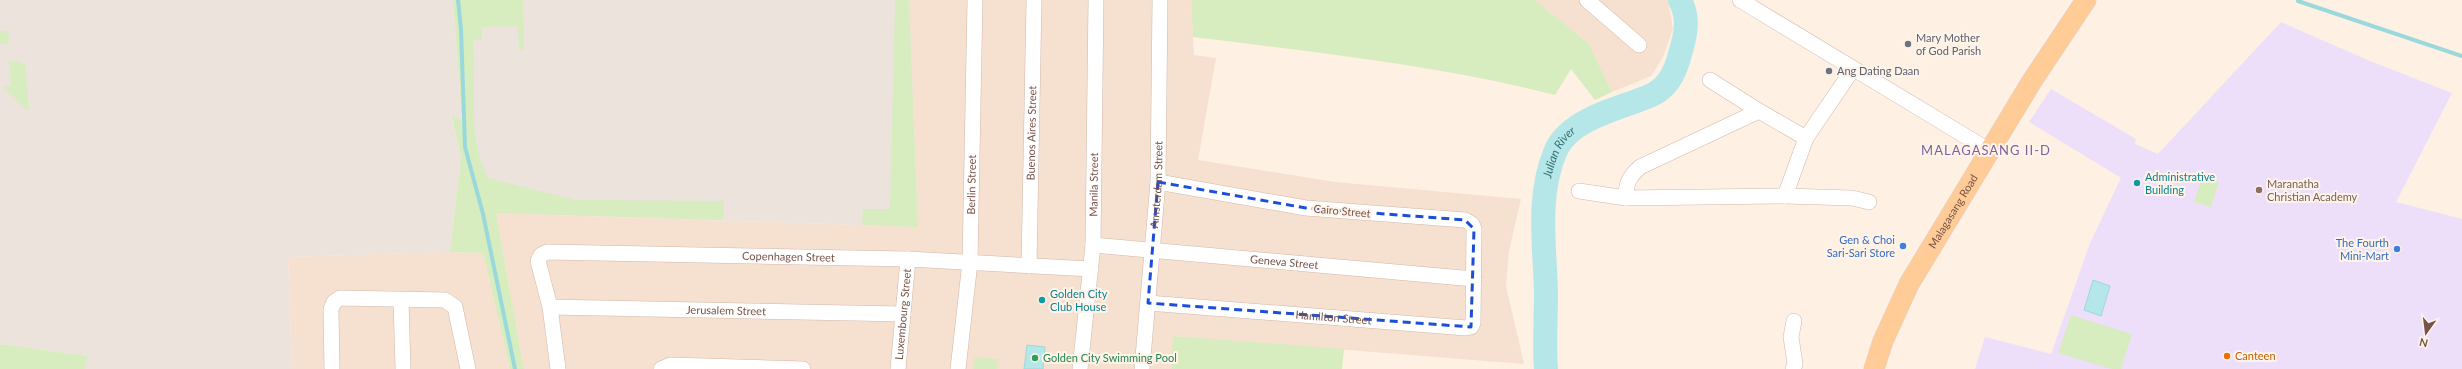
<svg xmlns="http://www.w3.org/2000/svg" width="2462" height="369" font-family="Lato,sans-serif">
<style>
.residential{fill:#f6e0d0}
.industrial{fill:#ece3dd}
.education{fill:#eddffa}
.green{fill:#d7ecbf}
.water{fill:#b5e7e9;stroke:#9ad9db}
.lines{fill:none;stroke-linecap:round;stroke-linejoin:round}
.stream{stroke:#9ad9db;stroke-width:4}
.river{stroke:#b5e7e9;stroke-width:24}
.minor-casing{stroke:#d2b8aa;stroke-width:16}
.major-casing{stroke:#dcd2cf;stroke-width:21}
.minor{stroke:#fff;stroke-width:15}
.major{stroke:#ffcc98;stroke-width:20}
.marked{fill:none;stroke:#1d4ed8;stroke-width:3;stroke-dasharray:8 5;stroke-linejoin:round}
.worship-dot{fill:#6b7280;stroke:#fff4ea;stroke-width:1.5}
.culture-dot{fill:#0f9aa8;stroke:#fff4ea;stroke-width:1.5}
.education-dot{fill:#8d6e63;stroke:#fff4ea;stroke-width:1.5}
.shop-dot{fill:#3f7fe0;stroke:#fff4ea;stroke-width:1.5}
.food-dot{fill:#e8710a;stroke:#fff4ea;stroke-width:1.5}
.leisure-dot{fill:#2e9e5b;stroke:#fff4ea;stroke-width:1.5}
.labels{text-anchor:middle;stroke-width:4;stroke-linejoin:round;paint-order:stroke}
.worship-label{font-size:11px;fill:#5b616d;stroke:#fff4ea;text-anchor:start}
.street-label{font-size:11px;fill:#775246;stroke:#fff4ea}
.culture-label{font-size:11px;fill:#0d838f;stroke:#fff4ea;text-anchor:start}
.education-label{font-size:11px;fill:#785e54;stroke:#fff4ea;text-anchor:start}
.shop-label{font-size:11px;fill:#366cbe;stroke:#fff4ea;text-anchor:end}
.food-label{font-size:11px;fill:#c56008;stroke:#fff4ea;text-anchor:start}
.leisure-label{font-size:11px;fill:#27864d;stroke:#fff4ea;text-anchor:start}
.water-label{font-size:12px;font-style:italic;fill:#367476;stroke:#fff4ea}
.quarter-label{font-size:13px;letter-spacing:1px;fill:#81619b;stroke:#fff4ea}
</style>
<rect width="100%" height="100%" fill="#fef0e2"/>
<!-- residential -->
<g class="residential">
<path d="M909,0H1191L1194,55L1216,58L1198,160L1335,182L1521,199L1509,251L1506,286L1524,364L1174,336L1171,369H524L496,213L918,227Z"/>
<path d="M1535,0H1668L1673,29L1663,57L1651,76L1612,92L1589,44Z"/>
<path d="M443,252L483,253L510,369H292L288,257Z"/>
</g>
<!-- industrial -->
<g class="industrial">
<path d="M0,0H453L462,122L451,116L461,156L450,252L288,257L292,369H85L88,356L0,344Z"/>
<path d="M462,0H909L918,227L496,213L477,169Z"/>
</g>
<!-- education -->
<path class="education" d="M2281,22L2370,61L2452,93L2396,202L2462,219V369H1975L1985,337L2051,354L2090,243L2121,178L2029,122L2051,89L2136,139L2135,144L2158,154Z"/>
<!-- green -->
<g class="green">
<path d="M453,0H523L524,50L519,51L518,26L482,27V40H473C476,85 467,137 488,178L575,200L724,201L723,220L496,213L524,369H510L483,253L450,252L461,156L451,115L462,121Z"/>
<path d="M895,0H909L918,227L862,225L863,209H890Z"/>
<path d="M1191,0H1535L1589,44L1612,92L1595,100L1571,69L1555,95C1439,65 1312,52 1193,37Z"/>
<path d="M8,30L9,43L0,44V31Z"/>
<path d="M9,61H20V64L25,63L29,109H25L3,87L11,86Z"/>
<path d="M2202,177L2219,182L2211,207L2194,202Z"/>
<path d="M2071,315L2132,334L2121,369H2112L2058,353Z"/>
<path d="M1173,336L1344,349L1342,369H1171Z"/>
<path d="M0,344L88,356L85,369H0Z"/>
<path d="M975,357L998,359L997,369H973Z"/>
</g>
<!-- water -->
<g class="water">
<path d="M2093,280L2110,286L2101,316L2084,310Z"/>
<path d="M1027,345L1045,347L1043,369H1024Z"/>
</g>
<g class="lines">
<!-- stream -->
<g class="stream">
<path d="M458,0L461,29L465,147L483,214L515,369"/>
<path d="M2298,1L2462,56"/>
</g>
<!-- river -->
<path class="river" id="s1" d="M1546,369C1544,344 1546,319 1546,293C1545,246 1536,196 1556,150C1568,123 1608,111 1634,102C1643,98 1654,96 1661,89C1674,78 1678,62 1682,47C1687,29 1688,16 1680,0"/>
<defs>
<g id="minor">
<path d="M1587,0L1639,45"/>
<path d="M1740,0L1990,151"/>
<path d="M1710,80L1759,111"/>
<path d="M1579,191L1626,198L1785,196L1852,198L1869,202"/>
<path d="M1785,196L1806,138"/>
<path d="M1626,198C1626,183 1629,177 1640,167L1759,111L1806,138L1853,69"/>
<path id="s2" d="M1093,245L1474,279"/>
<path id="s3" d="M1029,266L1034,0"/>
<path d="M401,300L403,369"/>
<path id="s4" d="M1148,303L1466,328L1471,327L1473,323L1474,229L1472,224L1465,220L1306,208L1158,182"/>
<path id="s5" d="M550,307L903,314"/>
<path d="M332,369L331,309L334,302L340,298L445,300L455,307L468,369"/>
<path id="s6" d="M558,369L550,307L538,261L541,255L547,252L908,259L1091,269"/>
<path d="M661,369L670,365L803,369"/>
<path id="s7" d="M898,369L908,259"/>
<path id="s8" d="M958,369L970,262L975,0"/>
<path id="s9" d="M1080,369L1093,245L1096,0"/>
<path id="s10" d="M1142,369L1158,182L1160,0"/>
<path d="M1793,369L1795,364L1791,337L1794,321"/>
</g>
<g id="major">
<path id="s11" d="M1874,369L1883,341L1909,284L2032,81L2086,0"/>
</g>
</defs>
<!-- minor casing -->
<use href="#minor" class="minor-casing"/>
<!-- major casing -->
<use href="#major" class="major-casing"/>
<!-- minor -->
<use href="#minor" class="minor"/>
<!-- major -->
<use href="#major" class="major"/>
</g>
<!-- marked area -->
<path class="marked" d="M1158,182L1306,208L1465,220L1474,229L1471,327L1148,303Z"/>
<!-- markers -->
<g class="worship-dot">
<circle cx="1908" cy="44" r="4"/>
<circle cx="1829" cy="71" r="4"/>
</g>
<g class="culture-dot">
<circle cx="2137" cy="183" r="4"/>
<circle cx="1042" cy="300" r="4"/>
</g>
<circle class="education-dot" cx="2259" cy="190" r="4"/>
<g class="shop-dot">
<circle cx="1903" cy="246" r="4"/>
<circle cx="2397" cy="249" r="4"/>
</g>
<circle class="food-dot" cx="2227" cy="356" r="4"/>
<circle class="leisure-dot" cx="1035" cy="358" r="4"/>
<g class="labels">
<!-- worship labels -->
<g class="worship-label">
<text x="1916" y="42">Mary Mother<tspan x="1916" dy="13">of God Parish</tspan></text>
<text x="1837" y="75">Ang Dating Daan</text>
</g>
<!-- street labels -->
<g class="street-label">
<text dy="4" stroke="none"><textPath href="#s3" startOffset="133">Buenos Aires Street</textPath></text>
<text dy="4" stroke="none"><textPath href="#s8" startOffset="185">Berlin Street</textPath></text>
<text dy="4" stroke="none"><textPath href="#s9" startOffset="185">Manila Street</textPath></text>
<text dy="4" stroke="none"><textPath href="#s10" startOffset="185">Amsterdam Street</textPath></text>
<text transform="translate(1342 211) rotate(5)" y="4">Cairo Street</text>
<text dy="4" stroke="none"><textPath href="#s11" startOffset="177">Malagasang Road</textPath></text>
<text dy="4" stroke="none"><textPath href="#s6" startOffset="365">Copenhagen Street</textPath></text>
<text dy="4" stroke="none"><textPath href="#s2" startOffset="192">Geneva Street</textPath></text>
<text dy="4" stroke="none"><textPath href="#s5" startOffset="176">Jerusalem Street</textPath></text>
<text dy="4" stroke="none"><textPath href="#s7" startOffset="55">Luxembourg Street</textPath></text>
<text dy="4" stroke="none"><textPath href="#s4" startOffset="186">Hamilton Street</textPath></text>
</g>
<!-- culture labels -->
<g class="culture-label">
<text x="2145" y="181">Administrative<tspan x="2145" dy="13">Building</tspan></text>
<text x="1050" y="298">Golden City<tspan x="1050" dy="13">Club House</tspan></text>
</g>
<!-- education labels -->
<g class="education-label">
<text x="2267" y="188">Maranatha<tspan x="2267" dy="13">Christian Academy</tspan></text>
</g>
<!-- shop labels -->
<g class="shop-label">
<text x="1895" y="244">Gen &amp; Choi<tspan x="1895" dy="13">Sari-Sari Store</tspan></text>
<text x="2389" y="247">The Fourth<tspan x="2389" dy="13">Mini-Mart</tspan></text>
</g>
<!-- food labels -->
<g class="food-label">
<text x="2235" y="360">Canteen</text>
</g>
<!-- leisure labels -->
<g class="leisure-label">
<text x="1043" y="362">Golden City Swimming Pool</text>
</g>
<!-- water labels -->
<g class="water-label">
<text dy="4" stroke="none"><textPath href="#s1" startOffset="220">Julian River</textPath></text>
</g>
<!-- quarter labels -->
<g class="quarter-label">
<text x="1986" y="155">MALAGASANG II-D</text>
</g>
</g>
<!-- north arrow -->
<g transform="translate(2426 333) rotate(194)" stroke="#fff4ea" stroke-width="3" paint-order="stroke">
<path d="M0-3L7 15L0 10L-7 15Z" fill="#775246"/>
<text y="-6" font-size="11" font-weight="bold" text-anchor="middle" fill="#775246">N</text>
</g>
</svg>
